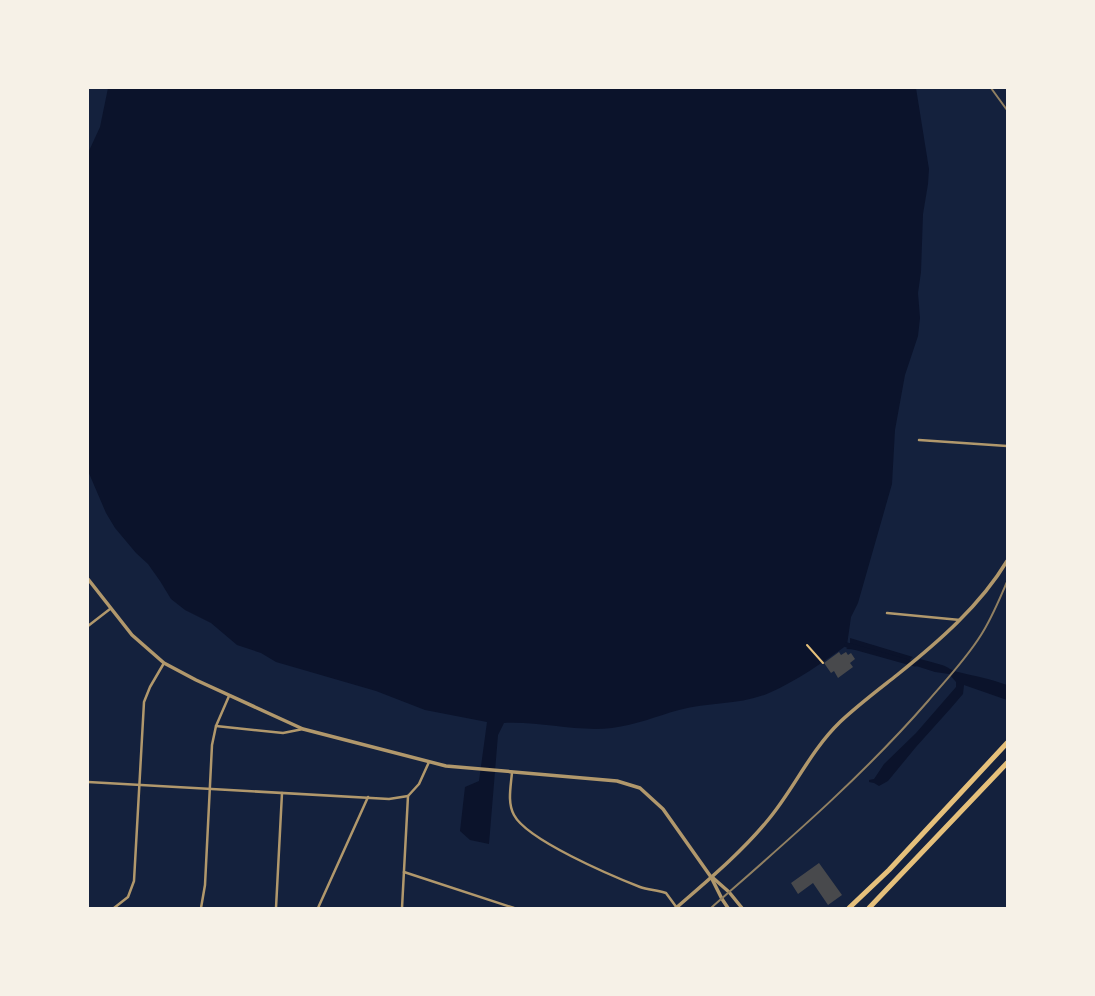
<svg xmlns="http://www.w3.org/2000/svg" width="1095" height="996" font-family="'Noto Sans',sans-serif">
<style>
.water{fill:#0b132b}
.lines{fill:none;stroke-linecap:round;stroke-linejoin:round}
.canal{stroke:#0b132b;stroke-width:5}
.building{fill:#48494c}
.path{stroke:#e5c07b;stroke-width:2}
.minor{stroke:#b1986c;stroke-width:2.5}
.tertiary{stroke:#b1986c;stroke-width:3.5}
.trunk{stroke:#e5c07b;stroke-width:5}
.rail{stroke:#918062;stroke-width:2}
</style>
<rect width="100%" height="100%" fill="#14213d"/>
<!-- water -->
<g class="water">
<path d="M108,88H916L929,169L928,184L923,214L921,272L918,293L920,318L918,336L905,375L895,430L892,484L858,603L851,617L847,645C825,661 795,682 769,693C741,705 709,702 679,710C657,716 636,725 612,728C576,732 540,721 504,723L498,735L489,844L470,840L460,831L465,787L479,781L487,722L425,710L376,691L276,662L261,653L237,645L211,623L185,610L171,599L160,581L148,564L136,553L115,528L106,513L88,471V153L100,127Z"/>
<path d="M850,638L913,657L906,663L890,656L866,650L846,649L850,646Z"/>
<path d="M920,659C928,661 935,663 942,665C948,667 952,671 958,672C975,676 991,679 1007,685V700L964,685L963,694L951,708L916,747L888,781L879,786L874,783L869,782V780L874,779L884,764L916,733L956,687V682L949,674L935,672L913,665Z"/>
</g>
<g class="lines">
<!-- canal -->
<path class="canal" d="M847,645L915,664"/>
</g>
<!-- building -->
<g class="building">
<path d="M839,652L841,655L846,652L848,655L851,653L855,659L850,663L853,667L838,678L834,671L831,673L824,663Z"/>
<path d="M819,863L842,895L828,905L813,883L798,894L791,883Z"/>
</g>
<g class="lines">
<!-- path -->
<path class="path" d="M807,645L823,663"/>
<!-- minor -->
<g class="minor">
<path d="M919,440L1007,446"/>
<path d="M887,613L960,620"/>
<path d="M88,626L110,609"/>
<path d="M216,726L283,733L303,729"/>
<path d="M512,772C511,786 507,802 514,815C527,840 612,876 640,887C648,890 657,890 666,893L677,908"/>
<path d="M88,782L389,799L408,796"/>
<path d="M404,872L514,908"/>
<path d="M114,908L128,897L134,881L144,702L150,687L164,663"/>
<path d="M201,908L205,885L212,745L216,726L229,696"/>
<path d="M276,908L282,793"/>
<path d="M318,908L368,797"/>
<path d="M402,908L408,796L419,784L429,762"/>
</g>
<!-- tertiary -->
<g class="tertiary">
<path d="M88,579L132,635L164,663L196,680L303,729L446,766L617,781L640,788L663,809L711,877L722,899L728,908"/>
<path d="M712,877L729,892L742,908"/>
<path d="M676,908C707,881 741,853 768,820C794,789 810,751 840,722C858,705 878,690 897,675C938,642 980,606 1007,561"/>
</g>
<!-- trunk -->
<g class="trunk">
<path d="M849,908L889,870L1007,743"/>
<path d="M869,908L1007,763"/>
</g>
<!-- rail -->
<g class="rail">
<path d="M991,88L1007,110"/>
<path d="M711,908C786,842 862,777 928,701C946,680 966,659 981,635C992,618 999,600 1007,582"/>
</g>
</g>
<!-- border -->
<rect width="1095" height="996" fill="none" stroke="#f6f1e7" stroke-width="178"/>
</svg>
